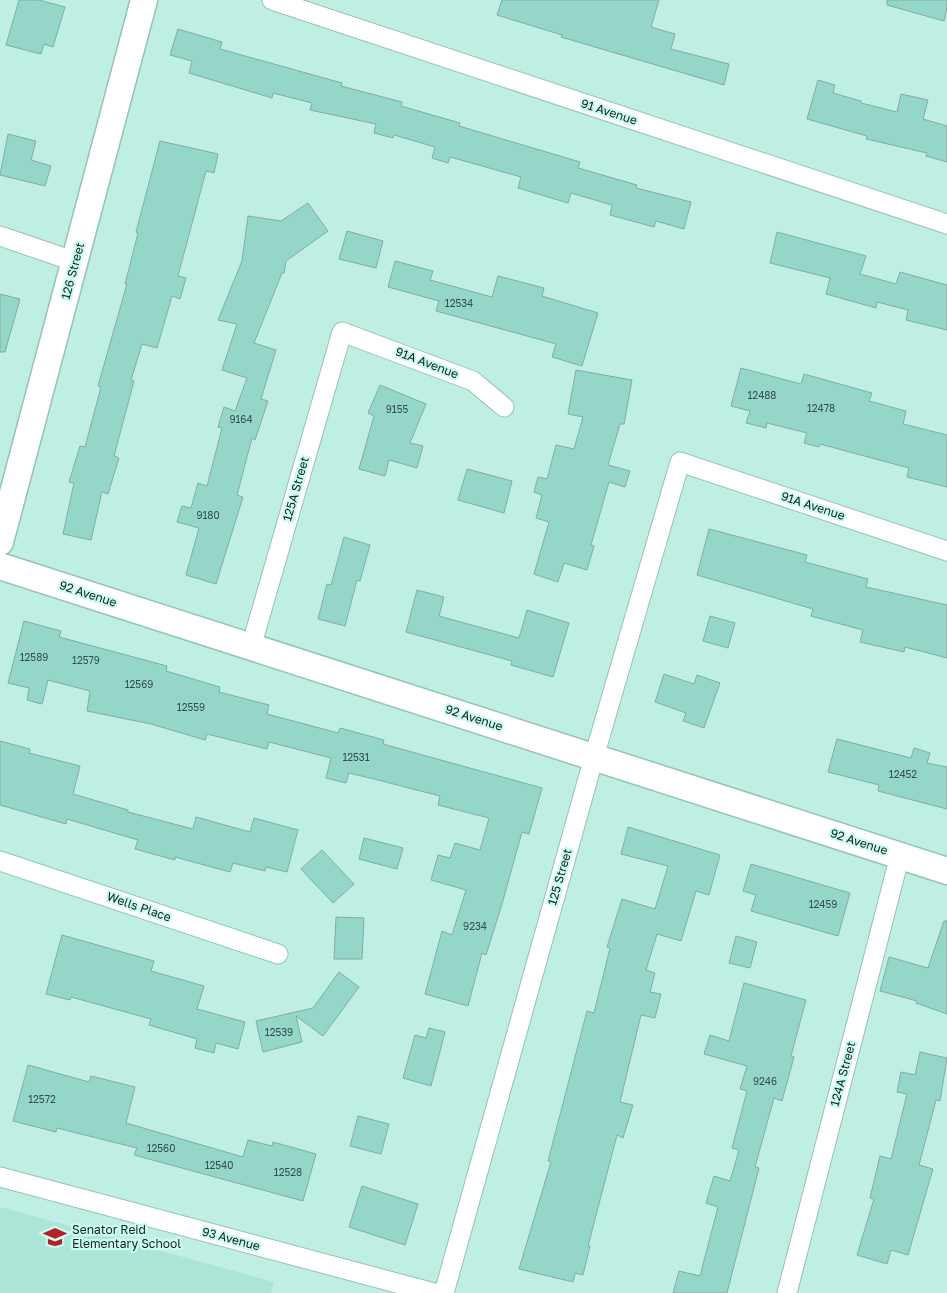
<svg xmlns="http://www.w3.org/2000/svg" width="947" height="1293" font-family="'Golos Text',sans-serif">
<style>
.built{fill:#ace4d8}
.building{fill:#94d7c9;stroke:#80ada3}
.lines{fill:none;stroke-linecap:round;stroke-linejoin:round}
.street-casing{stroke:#95c2b8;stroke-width:21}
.secondary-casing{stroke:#95c2b8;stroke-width:29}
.street{stroke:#fff;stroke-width:19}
.secondary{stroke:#fff;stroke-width:26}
.labels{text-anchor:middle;stroke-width:4.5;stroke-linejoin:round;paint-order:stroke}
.number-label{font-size:10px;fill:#32504a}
.street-label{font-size:12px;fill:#112320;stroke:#ccfbf1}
.poi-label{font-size:12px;fill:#112320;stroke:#ccfbf1;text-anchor:start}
</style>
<rect width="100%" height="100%" fill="#bfeee3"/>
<!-- built -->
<path class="built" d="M0,1207L274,1282L271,1293H0Z"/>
<!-- building -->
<g class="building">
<path d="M19,0H39L65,7L53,47L44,44L41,54L6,45Z"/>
<path d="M502,0H659L651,27L675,34L671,49L729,64L724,85L561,37L562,35L497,15Z"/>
<path d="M887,0H947V8L944,21L887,5Z"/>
<path d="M178,29L222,42L220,49L342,83L341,86L402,102L401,106L460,123L459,126L580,162L578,168L637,185L636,188L691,202L684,229L656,221L654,227L610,215L612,205L571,193L568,203L518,188L521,177L450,157L448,163L432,158L435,147L394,135L393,138L374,133L376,124L310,110L312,103L273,93L272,98L189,73L192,61L170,55Z"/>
<path d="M818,80L835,85L833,93L861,101V103L897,112L901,94L928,100L923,119L947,126V162L926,156L927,153L866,139L867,136L807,119Z"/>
<path d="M8,134L36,141L31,160L51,166L45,186L0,175Z"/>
<path d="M160,141L218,154L214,173L206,171L178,276L186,278L180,299L172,296L157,348L142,344L131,380L134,381L114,456L119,458L108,494L102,492L91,540L63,534L74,483L69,482L80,446L85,447L101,387L98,386L127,284H125L138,233L136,232Z"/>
<path d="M308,203L328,231L286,261L284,273H282L254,343L276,350L261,399L268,401L255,440L252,438L237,495L243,497L216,584L186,575L199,528L177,522L182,506L191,508L198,483L207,486L222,428L218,427L224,407L235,411L247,378L222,370L237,324L218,320L242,261L248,216L281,221Z"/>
<path d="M347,231L383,241L376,268L339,259Z"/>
<path d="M777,232L866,256L860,274L896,284L900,272L947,285V330L906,320L908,310L877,302L876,308L826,294L830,278L770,263Z"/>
<path d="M395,261L433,271L430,280L492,297L498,276L544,288L542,296L598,313L582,366L552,357L556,344L436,311L439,301L388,287Z"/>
<path d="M0,294L20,299L5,352H0Z"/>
<path d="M741,368L801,384L804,374L872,393L869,401L906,411L903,424L947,435V487L907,477L909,468L820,444L819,447L804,443L807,433L767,423L766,428L746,423L750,411L731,406Z"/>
<path d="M576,370L632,380L624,424H620L608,465L630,471L625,487L609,482L591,545L594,546L587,570L564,563L558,582L534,574L549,522L536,518L542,495L534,492L538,477L547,479L556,445L574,449L583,417L568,414Z"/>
<path d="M380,385L426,404L410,443L423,446L417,468L389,460L385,476L359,469L374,416L368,413Z"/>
<path d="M467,469L512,481L504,513L458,500Z"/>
<path d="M709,529L807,555L805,562L868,579L866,587L947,605V658L905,647L904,652L860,642L863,630L811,616L813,609L697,575Z"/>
<path d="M344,537L370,545L360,581L357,580L345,626L318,619L327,584L331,585Z"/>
<path d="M417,590L444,597L439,616L519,638L527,610L569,623L553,677L511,665L512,661L406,632Z"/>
<path d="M710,616L735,623L728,648L703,641Z"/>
<path d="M24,621L61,631L59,637L167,666L166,671L220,687L219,692L269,705L267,714L338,733L340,728L384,740L383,744L542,788L529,834L522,832L502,904L486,955L482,953L468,1006L425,994L442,931L452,935L466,890L431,880L438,855L450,858L455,843L480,850L489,818L438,805L440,796L374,779L349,773L346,783L326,778L331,758L269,742L267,749L207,734L205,740L151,724L87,711L90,691L48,680L42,704L27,700L29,688L8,683Z"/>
<path d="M664,674L694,684L697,675L720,683L704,728L683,721L686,713L655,702Z"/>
<path d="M837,739L911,758L914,748L930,753L927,763L947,767V809L878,791L879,785L828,772Z"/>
<path d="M0,741L30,749L29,753L80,766L73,794L128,810V812L193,829L196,817L250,832L254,818L298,830L287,872L266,867L265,871L233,863L230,872L175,857V860L135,849L138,840L67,819L66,824L0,805Z"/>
<path d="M628,827L720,855L709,895L696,891L681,941L657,934L646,970L655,973L650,992L661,994L655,1018L641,1015L620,1102L633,1105L623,1138L617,1135L588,1246H590L583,1275L575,1273L573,1282L519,1269L551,1162L548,1161L587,1011L594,1013L610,948L607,947L622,899L655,909L668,866L621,854Z"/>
<path d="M364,838L403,848L397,869L359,859Z"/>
<path d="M322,850L354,884L333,903L301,869Z"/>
<path d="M751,864L850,893L838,936L751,911L756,895L743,891Z"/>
<path d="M336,917L364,918L362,959H334Z"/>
<path d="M944,921H947V1014L916,1003L917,1001L880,991L889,957L928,968Z"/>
<path d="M62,935L154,961L151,971L204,986L197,1009L245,1022L238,1049L216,1043L214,1053L195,1048L197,1039L149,1025L151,1019L71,997L70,1000L46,994Z"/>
<path d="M736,936L757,942L750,968L729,963Z"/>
<path d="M339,972L359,987L323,1036L296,1016L302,1042L263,1052L256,1021L313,1008Z"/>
<path d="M744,983L806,1000L791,1056L794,1057L782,1101L774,1098L755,1167L759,1168L727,1293H673L679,1271L700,1276L718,1207L706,1203L714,1176L730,1181L739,1150L732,1148L747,1091L740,1089L747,1066L704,1054L710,1035L729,1041Z"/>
<path d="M429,1028L445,1032L431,1086L403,1078L415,1035L426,1038Z"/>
<path d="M920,1052L947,1058L940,1101L936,1100L919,1165L933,1169L908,1255L891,1250L887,1264L857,1255L874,1199L870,1198L880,1156L891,1159L907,1094L897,1092L901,1072L915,1075Z"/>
<path d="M28,1065L89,1082L91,1076L135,1087L126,1123L243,1157L248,1140L272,1146L273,1142L316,1154L303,1201L134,1155L137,1148L57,1128L56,1132L13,1121Z"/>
<path d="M358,1116L389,1124L381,1154L350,1146Z"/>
<path d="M362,1186L418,1204L405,1245L349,1227Z"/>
</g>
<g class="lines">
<defs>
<g id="street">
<path d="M272,0L947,224"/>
<path d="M0,236L76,262"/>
<path d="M251,647L342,332L473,381L504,407"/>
<path d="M0,861L278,954"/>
<path d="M0,1177L434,1293"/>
<path d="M444,1293L594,757L680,462L947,551"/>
<path d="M787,1293L900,855"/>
</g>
<g id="secondary">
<path d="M0,542L144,0"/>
<path d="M0,566L947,871"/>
</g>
</defs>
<!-- street casing -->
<use href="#street" class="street-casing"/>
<!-- secondary casing -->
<use href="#secondary" class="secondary-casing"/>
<!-- street -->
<use href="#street" class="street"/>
<!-- secondary -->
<use href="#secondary" class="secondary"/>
</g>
<!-- icons -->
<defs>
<symbol id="school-bare" viewBox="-9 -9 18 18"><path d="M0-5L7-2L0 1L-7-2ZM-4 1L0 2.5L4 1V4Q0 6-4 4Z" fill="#b22125" stroke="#ccfbf1" stroke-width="2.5" paint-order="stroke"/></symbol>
</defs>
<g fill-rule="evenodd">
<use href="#school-bare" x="39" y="1221" width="32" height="32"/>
</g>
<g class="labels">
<!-- number labels -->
<g class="number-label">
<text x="459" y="307">12534</text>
<text x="762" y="399">12488</text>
<text x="821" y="412">12478</text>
<text x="397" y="413">9155</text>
<text x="241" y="423">9164</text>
<text x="208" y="519">9180</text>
<text x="34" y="661">12589</text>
<text x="86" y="664">12579</text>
<text x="139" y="688">12569</text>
<text x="191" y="711">12559</text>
<text x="356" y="761">12531</text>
<text x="903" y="778">12452</text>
<text x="823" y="908">12459</text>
<text x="475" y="930">9234</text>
<text x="279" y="1036">12539</text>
<text x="765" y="1085">9246</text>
<text x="42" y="1103">12572</text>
<text x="161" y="1152">12560</text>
<text x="219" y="1169">12540</text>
<text x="288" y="1176">12528</text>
</g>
<!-- street labels -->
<g class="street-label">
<text transform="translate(609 112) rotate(18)" y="4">91 Avenue</text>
<text transform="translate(73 271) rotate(-75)" y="4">126 Street</text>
<text transform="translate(427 363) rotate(21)" y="4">91A Avenue</text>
<text transform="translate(296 489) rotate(-74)" y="4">125A Street</text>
<text transform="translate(813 506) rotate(18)" y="4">91A Avenue</text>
<text transform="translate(88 594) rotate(18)" y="4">92 Avenue</text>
<text transform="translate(474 718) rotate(18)" y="4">92 Avenue</text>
<text transform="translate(859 842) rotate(18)" y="4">92 Avenue</text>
<text transform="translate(560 877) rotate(-74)" y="4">125 Street</text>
<text transform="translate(139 907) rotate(19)" y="4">Wells Place</text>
<text transform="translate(843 1074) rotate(-75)" y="4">124A Street</text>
<text transform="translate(231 1239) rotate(15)" y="4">93 Avenue</text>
</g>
<!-- poi labels -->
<g class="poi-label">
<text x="72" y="1234">Senator Reid<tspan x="72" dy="14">Elementary School</tspan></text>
</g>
</g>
</svg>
